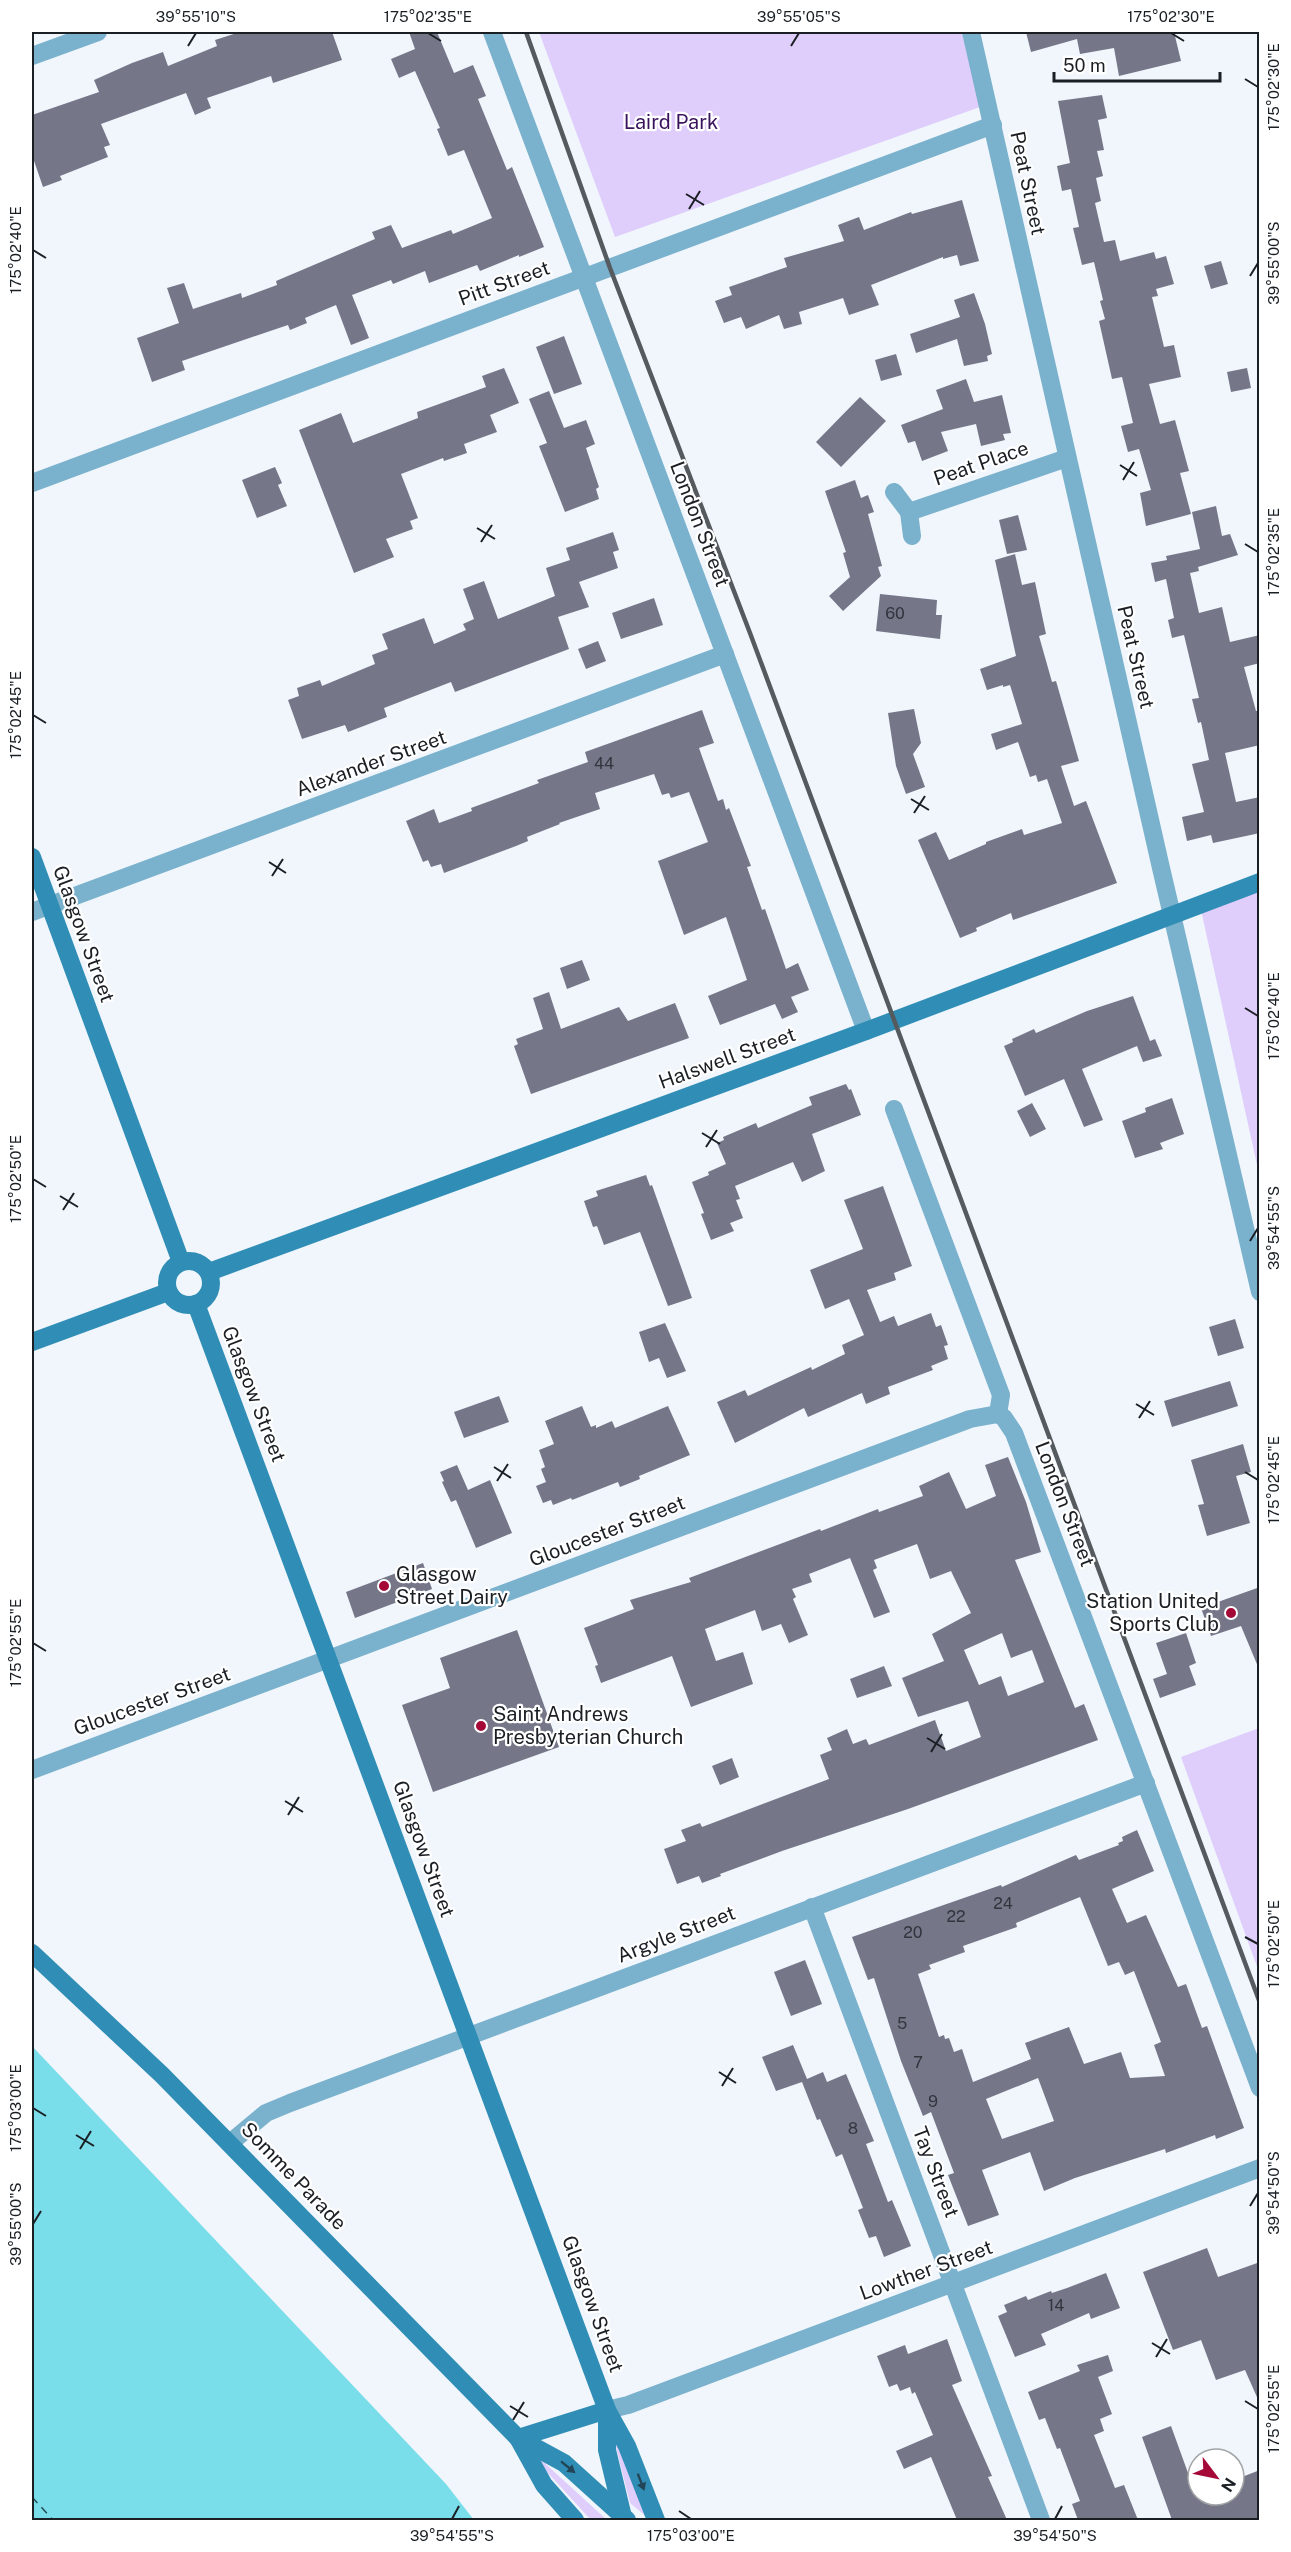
<svg xmlns="http://www.w3.org/2000/svg" width="1291" height="2552" font-family="'Public Sans',sans-serif">
<style>
.green{fill:#dfcdfb}
.water{fill:#7addea}
.lines{fill:none;stroke-linecap:round;stroke-linejoin:round}
.ferry{stroke:#224e54;stroke-width:1.5;stroke-dasharray:8 6;stroke-linecap:butt}
.building{fill:#757789;fill-rule:evenodd}
.street{stroke:#7ab1cc;stroke-width:18}
.secondary{stroke:#308eb6;stroke-width:18}
.rail{stroke:#555a5f;stroke-width:4.5}
.oneway{fill:#224657}
.ticks{fill:none;stroke:#1a1f24;stroke-width:2}
.poi-dot{fill:#a40938;stroke:#fff;stroke-width:2}
.labels{text-anchor:middle;stroke-width:4.5;stroke-linejoin:round;paint-order:stroke}
.number-label{font-size:16px;fill:#31353d}
.park-label{font-size:20px;fill:#39135e;stroke:#fff}
.street-label{font-size:20px;fill:#1a1f24;stroke:#fff}
.poi-label{font-size:20px;fill:#1a1f24;stroke:#fff;text-anchor:start}
.neatline{fill:none;stroke:#1a1f24;stroke-width:2}
.ticks-label{font-size:15px;text-anchor:middle;fill:#1a1f24}
</style>
<rect width="100%" height="100%" fill="#f0f6fc"/>
<!-- green -->
<g class="green">
<path d="M539,32H962L980,107L615,237Z"/>
<path d="M1259,888V1174L1201,910Z"/>
<path d="M1259,1728H1260L1259,1972L1181,1757Z"/>
<path d="M612,2431L648,2518L630,2503Z"/>
<path d="M539,2458L607,2520H591L537,2461Z"/>
</g>
<!-- water -->
<path class="water" d="M32,2046L446,2484L474,2520H32Z"/>
<g class="lines">
<!-- ferry -->
<path class="ferry" d="M32,2497L53,2520"/>
</g>
<!-- building -->
<g class="building">
<path d="M240,32H332L342,60L273,83L271,76L207,98L211,108L195,115L186,93L101,124L110,145L104,147L108,157L60,176L62,180L43,187L32,155V115L99,92L94,80L132,63L163,52L168,66L217,46L215,40Z"/>
<path d="M409,32H437L454,73L473,65L486,96L478,99L507,170L512,167L544,247L519,257V255L480,271L477,265L429,283L425,271L393,284L391,280L352,295L369,338L351,345L336,305L305,318L307,323L290,330L288,325L182,361L185,370L152,382L137,338L179,323L167,288L184,283L193,309L241,293L242,298L277,285L276,281L375,239L372,232L391,225L402,248L451,230L453,234L492,218L464,150L448,156L437,129L440,128L415,71L399,78L391,59L415,49Z"/>
<path d="M1026,32H1174L1181,61L1119,76L1114,48L1080,54L1077,39L1031,52Z"/>
<path d="M1102,95L1107,118L1098,120L1104,150L1097,151L1103,176L1096,178L1101,201L1095,203L1104,242L1115,240L1120,261L1154,252L1156,259L1166,256L1174,284L1156,289L1158,296L1152,297L1164,347L1174,345L1181,377L1149,384L1160,424L1175,420L1189,471L1180,473L1191,514L1146,526L1140,493L1151,490L1139,449L1128,452L1121,426L1133,423L1122,377L1112,379L1099,321L1105,319L1100,301L1103,300L1094,262L1082,265L1073,228L1079,227L1071,189L1062,191L1057,166L1070,163L1058,101Z"/>
<path d="M962,200L979,261L960,266L957,255L943,259V257L871,285L879,305L849,315L843,298L799,312L802,324L784,329L779,315L746,329L741,317L724,323L715,301L732,295L729,287L787,267L784,258L844,241L838,225L859,217L864,230L911,212L912,214Z"/>
<path d="M1221,261L1228,284L1211,289L1204,266Z"/>
<path d="M974,293L985,324L992,354L987,356L988,361L964,366L957,339L916,353L910,334L960,317L954,300Z"/>
<path d="M564,336L582,384L554,394L536,347Z"/>
<path d="M896,354L902,375L881,381L875,360Z"/>
<path d="M504,368L519,403L490,415L497,432L464,444L467,453L444,461L443,458L401,474L418,518L410,521L413,529L386,539L394,557L354,573L299,430L341,413L353,443L418,418L417,412L486,387L482,376Z"/>
<path d="M1247,368L1251,388L1231,392L1227,372Z"/>
<path d="M966,379L974,402L1002,395L1011,433L1003,434L1005,440L981,446L976,424L941,432L948,451L922,461L915,441L908,443L901,425L943,409L936,390Z"/>
<path d="M549,391L564,428L586,420L595,444L586,448L599,487L596,489L599,499L565,512L539,446L547,443L529,399Z"/>
<path d="M860,397L886,421L841,467L816,442Z"/>
<path d="M275,467L282,483L278,485L287,506L257,518L242,480Z"/>
<path d="M855,480L861,498L868,495L874,512L868,514L882,566L878,567L881,576L843,611L829,596L850,577L843,553L846,552L825,491Z"/>
<path d="M1216,506L1222,536L1230,534L1238,555L1198,567L1199,571L1190,573L1199,613L1222,607L1230,642L1260,635V663L1244,667L1256,711H1260V745L1225,753L1236,802L1260,797V833L1213,843L1211,835L1187,841L1182,817L1204,812L1192,764L1209,760L1201,722L1198,723L1192,699L1199,698L1184,635L1172,638L1168,620L1174,618L1166,579L1155,582L1151,563L1167,560L1166,556L1200,549L1192,512Z"/>
<path d="M1018,515L1027,550L1007,554L999,520Z"/>
<path d="M613,532L619,550L613,552L618,568L579,582L589,607L558,617L569,649L455,692L451,682L384,708L387,717L348,732L345,725L302,739L288,700L299,696L297,688L320,680L322,686L375,664L372,655L388,649L382,634L424,618L434,644L466,630L463,624L474,619L463,589L484,581L498,619L555,596L546,568L570,560L566,548Z"/>
<path d="M1015,554L1022,585L1035,582L1046,634L1039,636L1052,682L1056,681L1079,761L1061,766L1074,806L1086,801L1117,883L1013,920L1011,913L976,928L977,931L960,938L918,840L936,832L949,860L986,844V842L1022,829L1024,835L1062,823L1047,779L1038,782L1036,775L1030,777L1018,742L996,750L991,734L1022,724L1010,685L1003,687V685L987,690L980,669L1016,656L995,560Z"/>
<path d="M880,594L937,600L936,615H942L940,639L876,631Z"/>
<path d="M654,598L663,625L621,639L612,613Z"/>
<path d="M598,641L606,661L586,669L578,649Z"/>
<path d="M914,709L921,743L913,754L925,787L906,794L896,766L888,713Z"/>
<path d="M702,710L714,743L699,748L718,801L723,799L726,810L729,808L751,866L747,867L762,910L765,909L786,969L798,963L809,990L791,997L798,1012L782,1019L775,1004L720,1025L708,996L747,980L726,917L684,935L658,861L708,842L689,792L671,798L669,793L662,795L654,774L595,793L600,809L559,823L560,824L527,837L528,841L516,846L444,873L441,864L431,867L428,860L423,862L406,821L434,809L439,823L472,811L471,808L539,783L537,780L588,762L585,752Z"/>
<path d="M582,960L590,980L567,989L560,968Z"/>
<path d="M549,992L561,1029L619,1007L628,1021L675,1003L689,1038L531,1094L514,1046L518,1044L516,1039L543,1029L533,998Z"/>
<path d="M1133,996L1150,1041L1155,1039L1162,1056L1143,1062L1137,1046L1082,1069L1103,1120L1084,1127L1064,1079L1025,1096L1004,1046L1013,1042L1012,1039L1034,1029L1036,1033L1087,1011Z"/>
<path d="M846,1084L849,1090L851,1089L861,1115L812,1134L825,1171L802,1182L793,1162L735,1186L740,1199L736,1200L743,1218L730,1223L734,1231L711,1240L701,1214L704,1213L692,1182L709,1175L708,1172L726,1164L717,1143L724,1140L723,1137L756,1123L758,1128L812,1105L809,1097Z"/>
<path d="M1172,1098L1184,1134L1160,1143L1163,1149L1135,1158L1122,1121L1146,1112L1145,1108Z"/>
<path d="M1032,1103L1046,1129L1030,1137L1017,1111Z"/>
<path d="M646,1175L650,1186L652,1185L692,1298L668,1306L640,1232L604,1245L597,1226L593,1227L584,1201L598,1196L596,1191Z"/>
<path d="M883,1186L912,1266L894,1273L896,1280L867,1290L880,1322L894,1316L898,1326L931,1313L936,1327L941,1325L948,1345L944,1346L948,1359L931,1366L933,1370L888,1387L890,1394L866,1404L862,1393L808,1417L804,1408L735,1443L717,1402L745,1390L748,1396L811,1367L812,1370L845,1354L842,1345L864,1335L849,1299L825,1309L810,1270L863,1249L844,1200Z"/>
<path d="M1235,1319L1244,1348L1218,1356L1209,1327Z"/>
<path d="M665,1323L686,1371L667,1378L659,1358L649,1362L639,1332Z"/>
<path d="M1230,1381L1238,1406L1172,1427L1164,1401Z"/>
<path d="M499,1396L509,1422L464,1438L454,1412Z"/>
<path d="M582,1406L591,1427L596,1425V1428L612,1421L615,1428L668,1406L690,1455L639,1476L640,1479L620,1487L618,1482L572,1500L571,1498L553,1505L551,1500L543,1503L536,1486L546,1482L541,1469L545,1467L539,1450L554,1444L545,1421Z"/>
<path d="M1243,1444L1251,1472L1236,1476L1250,1523L1207,1536L1198,1505L1204,1504L1191,1460Z"/>
<path d="M1008,1457L1026,1502L1041,1552L1015,1560L1075,1708L1084,1704L1098,1740L908,1809L782,1851L720,1874L721,1876L702,1883L699,1876L677,1884L664,1849L686,1841L681,1830L700,1823L702,1827L829,1779L820,1755L832,1750L827,1738L847,1729L853,1744L866,1739L869,1745L935,1720L946,1751L981,1737L968,1701L918,1717L902,1678L944,1661L932,1634L971,1613L951,1571L930,1579L917,1544L874,1560L877,1568L873,1570L890,1612L874,1618L850,1558L809,1574L812,1582L792,1589L796,1597L793,1599L808,1635L789,1643L781,1624L762,1631L755,1610L705,1629L716,1661L743,1652L753,1684L691,1707L672,1656L601,1683L595,1666L598,1665L584,1628L634,1609L630,1600L691,1582L689,1578L820,1529L821,1531L878,1509L879,1512L923,1496L919,1486L949,1472L966,1509L996,1496L985,1465ZM1002,1633L1011,1658L1032,1650L1044,1682L1008,1696L1001,1676L979,1685L964,1650Z"/>
<path d="M457,1465L468,1490L490,1480L512,1533L476,1548L456,1500L451,1502L442,1482L444,1481L440,1472Z"/>
<path d="M423,1563L432,1589L355,1618L346,1592Z"/>
<path d="M1260,1587V1669H1259L1241,1626L1211,1636L1201,1608Z"/>
<path d="M517,1630L559,1747L433,1792L402,1705L450,1688L440,1658Z"/>
<path d="M1186,1633L1196,1663L1189,1666L1196,1685L1160,1698L1153,1679L1167,1674L1156,1643Z"/>
<path d="M884,1666L892,1686L857,1698L850,1679Z"/>
<path d="M732,1758L739,1777L720,1785L712,1766Z"/>
<path d="M1137,1830L1154,1871L1112,1889L1127,1923L1146,1915L1178,1987L1186,1984L1202,2028L1207,2026L1244,2128L1216,2139L1215,2135L1166,2153L1165,2149L1075,2178L1044,2191L1030,2152L982,2170L999,2215L968,2226L948,2175L954,2173L931,2112L923,2116L901,2061L874,1978L868,1980L852,1937L1001,1885L1002,1887L1076,1855L1079,1860L1119,1845L1118,1843L1123,1841L1122,1837ZM1080,1897L1108,1966L1119,1962L1125,1975L1134,1971L1161,2042L1154,2045L1165,2076L1130,2078L1121,2052L1084,2064L1069,2027L1025,2043L1031,2059L973,2082L962,2049L954,2052L949,2038L945,2039L944,2035L939,2037L918,1974L931,1969L929,1965L965,1952L963,1946L1017,1927L1016,1923ZM1038,2078L1054,2121L1002,2139L986,2099Z"/>
<path d="M805,1960L822,2004L791,2016L774,1972Z"/>
<path d="M793,2045L807,2079L823,2072L827,2082L846,2074L874,2141L866,2144L888,2202L892,2200L911,2246L884,2257L876,2236L869,2238L858,2210L863,2208L842,2154L836,2157L820,2119L817,2120L802,2082L776,2091L762,2057Z"/>
<path d="M1207,2248L1218,2277L1260,2262V2404L1245,2370L1216,2380L1201,2340L1173,2350L1143,2272Z"/>
<path d="M1106,2273L1120,2308L1091,2319L1089,2313L1041,2334L1046,2345L1015,2357L998,2316L1007,2312L1004,2305L1026,2296L1028,2300L1051,2291L1052,2293L1067,2288Z"/>
<path d="M947,2339L962,2381L952,2385L992,2476L988,2477L1007,2520H957L931,2457L904,2469L896,2451L933,2435L915,2392L912,2394L910,2387L900,2391L897,2384L889,2387L877,2356L905,2345L908,2354Z"/>
<path d="M1108,2355L1113,2371L1098,2377L1112,2414L1100,2419L1104,2431L1094,2435L1115,2488L1124,2485L1138,2520H1078L1072,2504L1080,2501L1060,2448L1057,2449L1045,2418L1039,2420L1028,2392L1080,2371L1077,2365Z"/>
<path d="M1171,2426L1196,2495H1234V2480L1260,2470V2520H1172L1142,2437Z"/>
</g>
<g class="lines">
<!-- street -->
<g class="street">
<path d="M492,32L866,1031"/>
<path d="M971,32L1161,868L1260,1292"/>
<path d="M32,56L98,32"/>
<path d="M32,483L993,125"/>
<path d="M894,492L909,512L912,536"/>
<path d="M909,512L1067,458"/>
<path d="M32,912L725,654"/>
<path d="M894,1109L1001,1395L998,1414"/>
<path d="M998,1414L1004,1418L1014,1433L1260,2088"/>
<path d="M32,1770L970,1419L998,1414"/>
<path d="M812,1907L1041,2520"/>
<path d="M230,2143L266,2113L290,2103L1146,1783"/>
<path d="M607,2410L628,2405L1260,2168"/>
</g>
<!-- secondary -->
<g class="secondary">
<path d="M32,857L181,1262"/>
<circle cx="189" cy="1283" r="22"/>
<path d="M209,1272L866,1031L1260,882"/>
<path d="M196,1304L607,2410L627,2446L656,2520"/>
<path d="M32,1342L168,1292"/>
<path d="M32,1953L162,2075L518,2438L544,2485L575,2520"/>
<path d="M607,2412V2450L623,2517"/>
<path d="M518,2438L564,2463L627,2520"/>
<path d="M518,2438L607,2410"/>
</g>
<!-- rail -->
<path class="rail" d="M526,32L610,268L750,633L1260,2003"/>
</g>
<!-- one-way arrows -->
<defs><path id="oneway-solid" d="M-6-.8H1V-3.2L6.5 0L1 3.2V.8H-6Z" transform="scale(1.5)"/></defs>
<g class="oneway">
<use href="#oneway-solid" transform="translate(568 2467) rotate(39)"/>
<use href="#oneway-solid" transform="translate(641 2482) rotate(69)"/>
</g>
<!-- ticks -->
<path class="ticks" d="M428,33L441,41M1171,33L1184,41M188,46L196,33M791,46L799,33M1245,79L1258,87M686,194L704,205M689,209L700,191M33,250L46,258M1250,276L1258,263M1120,465L1137,476M1123,480L1134,462M477,528L495,539M481,542L492,525M1245,544L1258,552M33,715L46,723M911,799L929,810M914,813L925,796M269,862L286,873M272,876L283,859M1245,1008L1258,1016M702,1133L720,1144M706,1147L717,1130M33,1179L46,1187M60,1196L78,1207M63,1210L74,1193M1250,1241L1258,1228M1136,1404L1154,1415M1139,1418L1150,1401M494,1467L511,1478M1245,1472L1258,1480M497,1481L508,1464M33,1643L46,1651M927,1738L945,1749M931,1752L942,1734M285,1801L303,1812M288,1815L299,1797M1245,1937L1258,1944M719,2072L736,2083M722,2086L733,2068M33,2108L46,2116M76,2135L94,2146M80,2149L91,2131M1250,2206L1258,2193M33,2224L41,2211M1152,2343L1170,2354M1156,2357L1167,2339M1245,2401L1258,2409M510,2406L528,2417M513,2420L524,2402M679,2511L691,2519M452,2519L459,2506M1055,2519L1062,2506"/>
<!-- markers -->
<g class="poi-dot">
<circle cx="384" cy="1586" r="6"/>
<circle cx="1231" cy="1613" r="6"/>
<circle cx="481" cy="1726" r="6"/>
</g>
<g class="labels">
<!-- number labels -->
<g class="number-label">
<text x="895" y="619">60</text>
<text x="604" y="769">44</text>
<text x="1003" y="1909">24</text>
<text x="956" y="1922">22</text>
<text x="913" y="1938">20</text>
<text x="902" y="2029">5</text>
<text x="918" y="2068">7</text>
<text x="933" y="2107">9</text>
<text x="853" y="2134">8</text>
<text x="1056" y="2311">14</text>
</g>
<!-- park labels -->
<g class="park-label">
<text x="671" y="129">Laird Park</text>
</g>
<!-- street labels -->
<g class="street-label">
<text transform="translate(1028 183) rotate(78)" y="7">Peat Street</text>
<text transform="translate(504 283) rotate(-20)" y="7">Pitt Street</text>
<text transform="translate(981 463) rotate(-19)" y="7">Peat Place</text>
<text transform="translate(700 524) rotate(69)" y="7">London Street</text>
<text transform="translate(1136 657) rotate(77)" y="7">Peat Street</text>
<text transform="translate(371 763) rotate(-20)" y="7">Alexander Street</text>
<text transform="translate(84 934) rotate(70)" y="7">Glasgow Street</text>
<text transform="translate(727 1058) rotate(-20)" y="7">Halswell Street</text>
<text transform="translate(254 1394) rotate(69)" y="7">Glasgow Street</text>
<text transform="translate(1065 1504) rotate(69)" y="7">London Street</text>
<text transform="translate(607 1531) rotate(-21)" y="7">Gloucester Street</text>
<text transform="translate(152 1701) rotate(-20)" y="7">Gloucester Street</text>
<text transform="translate(424 1849) rotate(70)" y="7">Glasgow Street</text>
<text transform="translate(676 1934) rotate(-21)" y="7">Argyle Street</text>
<text transform="translate(936 2172) rotate(69)" y="7">Tay Street</text>
<text transform="translate(294 2176) rotate(46)" y="7">Somme Parade</text>
<text transform="translate(926 2270) rotate(-20)" y="7">Lowther Street</text>
<text transform="translate(593 2304) rotate(70)" y="7">Glasgow Street</text>
</g>
<!-- poi labels -->
<g class="poi-label">
<text x="396" y="1581">Glasgow<tspan x="396" dy="23">Street Dairy</tspan></text>
<text x="1219" y="1608" text-anchor="end">Station United<tspan x="1219" dy="23">Sports Club</tspan></text>
<text x="493" y="1721">Saint Andrews<tspan x="493" dy="23">Presbyterian Church</tspan></text>
</g>
</g>
<!-- border -->
<rect width="1291" height="2552" fill="none" stroke="#ffffff" stroke-width="66"/>
<!-- north arrow -->
<g transform="translate(1216 2477) rotate(122)"><circle r="28" fill="#ffffff" stroke="#a3a5a7" stroke-width="1.5"/>
<path d="M0-4.5L10 22L0 15L-10 22Z" fill="#a40938"/>
<text y="-9" font-size="16" font-weight="bold" text-anchor="middle" fill="#1a1f24">N</text>
</g>
<!-- scale -->
<path d="M1054 72v9h166v-9" fill="none" stroke="#1a1f24" stroke-width="3"/>
<text x="1063" y="72" font-size="18" fill="#1a1f24" stroke="#ffffff" stroke-width="4.5" paint-order="stroke">50 m</text>
<rect x="33" y="33" width="1225" height="2486" class="neatline"/>
<g class="ticks-label">
<text x="196" y="22">39°55'10"S</text>
<text x="428" y="22">175°02'35"E</text>
<text x="799" y="22">39°55'05"S</text>
<text x="1171" y="22">175°02'30"E</text>
<text transform="translate(1274 87) rotate(-90)" y="5">175°02'30"E</text>
<text transform="translate(16 250) rotate(-90)" y="5">175°02'40"E</text>
<text transform="translate(1274 263) rotate(-90)" y="5">39°55'00"S</text>
<text transform="translate(1274 552) rotate(-90)" y="5">175°02'35"E</text>
<text transform="translate(16 715) rotate(-90)" y="5">175°02'45"E</text>
<text transform="translate(1274 1016) rotate(-90)" y="5">175°02'40"E</text>
<text transform="translate(16 1179) rotate(-90)" y="5">175°02'50"E</text>
<text transform="translate(1274 1228) rotate(-90)" y="5">39°54'55"S</text>
<text transform="translate(1274 1480) rotate(-90)" y="5">175°02'45"E</text>
<text transform="translate(16 1643) rotate(-90)" y="5">175°02'55"E</text>
<text transform="translate(1274 1944) rotate(-90)" y="5">175°02'50"E</text>
<text transform="translate(16 2108) rotate(-90)" y="5">175°03'00"E</text>
<text transform="translate(1274 2193) rotate(-90)" y="5">39°54'50"S</text>
<text transform="translate(16 2224) rotate(-90)" y="5">39°55'00"S</text>
<text transform="translate(1274 2409) rotate(-90)" y="5">175°02'55"E</text>
<text x="452" y="2541">39°54'55"S</text>
<text x="691" y="2541">175°03'00"E</text>
<text x="1055" y="2541">39°54'50"S</text>
</g>
</svg>
